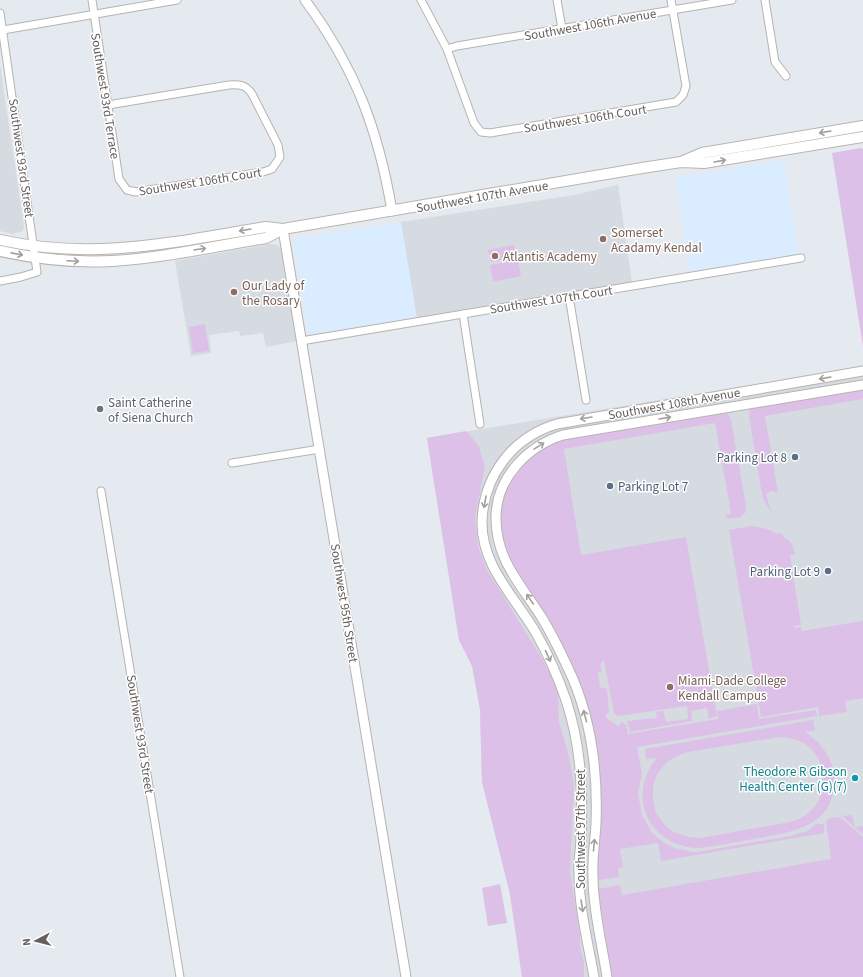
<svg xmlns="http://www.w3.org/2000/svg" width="863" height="977" font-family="'Source Sans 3',sans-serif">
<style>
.commercial{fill:#daecff}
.education{fill:#d5dbe1}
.green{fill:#ddc0e8;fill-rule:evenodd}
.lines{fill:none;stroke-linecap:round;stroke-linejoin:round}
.minor-casing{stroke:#b7b3b0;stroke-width:9}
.tertiary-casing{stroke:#b7b3b0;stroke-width:11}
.secondary-casing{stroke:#bab4b1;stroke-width:12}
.minor{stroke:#fff;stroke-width:7}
.tertiary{stroke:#fff;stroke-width:9}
.secondary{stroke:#fff;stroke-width:10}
.oneway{stroke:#a39f9d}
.education-dot{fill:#8d6e63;stroke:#fff;stroke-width:1.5}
.worship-dot{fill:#6b7280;stroke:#fff;stroke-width:1.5}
.service-dot{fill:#5c6f8a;stroke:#fff;stroke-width:1.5}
.culture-dot{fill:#0f9aa8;stroke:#fff;stroke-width:1.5}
.labels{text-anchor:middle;stroke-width:3;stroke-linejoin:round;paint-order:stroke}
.street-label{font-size:13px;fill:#655f5c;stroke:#fff}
.education-label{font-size:13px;fill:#785e54;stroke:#fff;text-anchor:start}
.worship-label{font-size:13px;fill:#5b616d;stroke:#fff;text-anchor:start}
.service-label{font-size:13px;fill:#4e5e75;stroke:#fff;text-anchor:end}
.culture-label{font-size:13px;fill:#0d838f;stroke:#fff;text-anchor:end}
</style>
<rect width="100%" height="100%" fill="#e4eaef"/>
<!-- commercial -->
<g class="commercial">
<path d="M784,160L799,256L690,273L675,178Z"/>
<path d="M401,222L417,318L309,336L293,239Z"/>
</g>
<!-- education -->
<g class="education">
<path d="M0,65L24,226L23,231L13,234L0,231Z"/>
<path d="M618,185L632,283L417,318L401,222L574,195Z"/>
<path d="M270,244L278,245L282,250L297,341L266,347L263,333L240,336L239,331L209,335L211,353L191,356L175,261Z"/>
<path d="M863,367V977H522L510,894L482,782L480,709L472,666L459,640L427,438Z"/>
</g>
<!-- green -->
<g class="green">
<path d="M861,148L863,149V346L832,153Z"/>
<path d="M514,245L516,257L491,262L488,250Z"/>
<path d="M518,260L521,276L493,282L490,265Z"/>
<path d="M205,324L209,351L193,353L189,327Z"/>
<path d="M863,388V399L765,416L778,492L771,491L766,494L771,512L764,501L761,489L749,416L750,409Z"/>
<path d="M722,413L728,414L731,419L746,506L745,513L740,517L728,519L725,516L731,513L715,423L564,449L581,555L686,537L717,716L709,719L707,708L691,711L692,721L630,732L627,721L657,718L656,712L663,711L666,722L688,719L687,706L618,716L614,713L604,660L600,664L602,671L598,672L600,687L607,689L609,711L605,717L618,726L622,722L626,725L628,734L718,719L717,711L757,704L759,719L816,710L817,716L637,747L642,774L638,794L642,815L652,833L663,842L674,848L693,852L703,851L791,836L807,831L818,823L821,825L824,823V833L661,861L658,843L620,849L623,867L618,868L619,877L599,880L596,875L600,802L575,673L549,621L504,551L499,521L505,493L511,480L526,460L542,448L564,439Z"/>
<path d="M466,431L470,435L479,447L485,466L475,518L478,546L487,570L541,657L554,680L558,694L559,723L568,752L574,785L570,872L580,935V947L584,963V977H522L510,894L482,782L480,709L472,666L459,640L427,438Z"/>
<path d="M751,526L764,528L778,534L779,532L784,536L783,538H786L792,544L795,554L790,555L801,625L794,626V628L801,627L802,631L863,621V698L845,701L847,712L819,716L818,707L761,717L729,530Z"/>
<path d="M813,720L815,730L805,732C821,742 832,757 834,776C837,828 791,832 753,839C735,842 717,846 699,848C649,847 625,796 657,758L646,759L645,749ZM780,737C832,737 840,809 790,822L700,838L689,837L673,832L664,824L656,813L653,800V786L658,773L667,762L675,757L688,752Z"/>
<path d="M852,815L855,827L863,826V833H861L842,816Z"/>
<path d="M840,817L863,837V977H612L598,889L620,885L622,895L831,859L826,821L830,818Z"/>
<path d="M500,884L507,923L488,926L482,888Z"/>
</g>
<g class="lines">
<defs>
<g id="minor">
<path d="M92,0L119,179L127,190L136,192L263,172L272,169L280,157L278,145L252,94C246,85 240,84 229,85L108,105"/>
<path d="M421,0L447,49L474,123L481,132L490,133L676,102L683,95L686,86L671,0"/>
<path d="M557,0L562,29"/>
<path d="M765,0L775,62L786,76"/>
<path d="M0,13L37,272L21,277L0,281"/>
<path d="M3,30L177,0"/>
<path d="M447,49L457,46L732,0"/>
<path d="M569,296L586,400"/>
<path d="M463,314L480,424"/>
<path d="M301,341L801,258"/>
<path d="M232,463L320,449"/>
<path d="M101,491L180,977"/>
</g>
<g id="tertiary">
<path d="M305,0C355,68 378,128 392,211"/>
<path d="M283,229L406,977"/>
<path d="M594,977C588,943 579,908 579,874C578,861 581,849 581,837C583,790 581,745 566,700C558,677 548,654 536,633C515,597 481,566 482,521C484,475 513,437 557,424L863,371"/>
<path d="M607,977C602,944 593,909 593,876C592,859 595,841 596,824C598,772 591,716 568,668C560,651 552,634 542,618C520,583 495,559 496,516C497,477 528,446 563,435L863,385"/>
</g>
<g id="secondary">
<path d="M683,161L702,153L863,126"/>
<path d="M0,240C95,261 173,242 266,227L283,229"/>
<path d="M0,251C37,259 74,263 112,261C164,258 215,246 266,238L283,229L642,168L681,162L704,163L863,137"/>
</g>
</defs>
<!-- minor casing -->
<use href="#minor" class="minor-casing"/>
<!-- tertiary casing -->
<use href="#tertiary" class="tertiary-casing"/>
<!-- secondary casing -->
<use href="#secondary" class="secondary-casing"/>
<!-- minor -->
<use href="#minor" class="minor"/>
<!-- tertiary -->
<use href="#tertiary" class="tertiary"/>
<!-- secondary -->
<use href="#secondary" class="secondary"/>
</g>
<!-- one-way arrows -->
<defs><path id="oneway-shaft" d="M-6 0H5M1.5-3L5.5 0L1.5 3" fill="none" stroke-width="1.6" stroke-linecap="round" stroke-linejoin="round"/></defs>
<g class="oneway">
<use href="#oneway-shaft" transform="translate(825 132) rotate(170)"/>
<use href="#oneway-shaft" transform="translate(720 161) rotate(-10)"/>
<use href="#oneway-shaft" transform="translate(245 230) rotate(170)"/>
<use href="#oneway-shaft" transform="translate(200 249) rotate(-9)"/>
<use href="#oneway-shaft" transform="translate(17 254) rotate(11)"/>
<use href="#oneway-shaft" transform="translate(73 261) rotate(3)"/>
<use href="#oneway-shaft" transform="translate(825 378) rotate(170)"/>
<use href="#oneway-shaft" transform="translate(586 418) rotate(171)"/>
<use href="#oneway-shaft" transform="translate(665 418) rotate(-10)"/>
<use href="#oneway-shaft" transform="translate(539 446) rotate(-32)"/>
<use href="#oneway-shaft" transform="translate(485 502) rotate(100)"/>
<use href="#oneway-shaft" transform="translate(530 599) rotate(-124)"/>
<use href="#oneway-shaft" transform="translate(548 656) rotate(65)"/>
<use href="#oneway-shaft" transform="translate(585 716) rotate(-105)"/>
<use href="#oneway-shaft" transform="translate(594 845) rotate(-85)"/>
<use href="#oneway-shaft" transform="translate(582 906) rotate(81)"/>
</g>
<!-- markers -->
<g class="education-dot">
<circle cx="603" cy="239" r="4"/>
<circle cx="495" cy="256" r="4"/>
<circle cx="234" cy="292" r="4"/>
<circle cx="670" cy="687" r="4"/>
</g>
<circle class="worship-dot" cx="100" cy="409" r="4"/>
<g class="service-dot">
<circle cx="795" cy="457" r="4"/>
<circle cx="610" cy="486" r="4"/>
<circle cx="828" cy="571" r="4"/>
</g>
<circle class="culture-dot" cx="855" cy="778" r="4"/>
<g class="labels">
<!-- street labels -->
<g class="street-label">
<text transform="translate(590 24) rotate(-10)" y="5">Southwest 106th Avenue</text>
<text transform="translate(106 96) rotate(81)" y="5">Southwest 93rd Terrace</text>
<text transform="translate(585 118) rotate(-9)" y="5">Southwest 106th Court</text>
<text transform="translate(22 158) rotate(82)" y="5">Southwest 93rd Street</text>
<text transform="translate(200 181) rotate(-9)" y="5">Southwest 106th Court</text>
<text transform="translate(482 196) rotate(-10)" y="5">Southwest 107th Avenue</text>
<text transform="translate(551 299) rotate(-9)" y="5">Southwest 107th Court</text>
<text transform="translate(674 403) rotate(-10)" y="5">Southwest 108th Avenue</text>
<text transform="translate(345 603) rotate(81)" y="5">Southwest 95th Street</text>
<text transform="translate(141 734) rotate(81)" y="5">Southwest 93rd Street</text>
<text transform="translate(580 829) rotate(-90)" y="5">Southwest 97th Street</text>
</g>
<!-- education labels -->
<g class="education-label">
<text x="611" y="237">Somerset<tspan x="611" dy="15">Acadamy Kendal</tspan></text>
<text x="503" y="261">Atlantis Academy</text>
<text x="242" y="290">Our Lady of<tspan x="242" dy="15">the Rosary</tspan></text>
<text x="678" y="685">Miami-Dade College<tspan x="678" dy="15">Kendall Campus</tspan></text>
</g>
<!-- worship labels -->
<g class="worship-label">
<text x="108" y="407">Saint Catherine<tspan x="108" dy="15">of Siena Church</tspan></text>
</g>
<!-- service labels -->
<g class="service-label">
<text x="787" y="462">Parking Lot 8</text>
<text x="618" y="491" text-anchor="start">Parking Lot 7</text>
<text x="820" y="576">Parking Lot 9</text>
</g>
<!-- culture labels -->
<g class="culture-label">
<text x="847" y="776">Theodore R Gibson<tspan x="847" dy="15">Health Center (G)(7)</tspan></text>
</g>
</g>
<!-- north arrow -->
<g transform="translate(36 941) rotate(263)" stroke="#ffffff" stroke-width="3" paint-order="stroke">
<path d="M0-3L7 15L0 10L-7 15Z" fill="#655f5c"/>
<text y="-6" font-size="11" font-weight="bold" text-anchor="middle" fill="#655f5c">N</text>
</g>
</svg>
